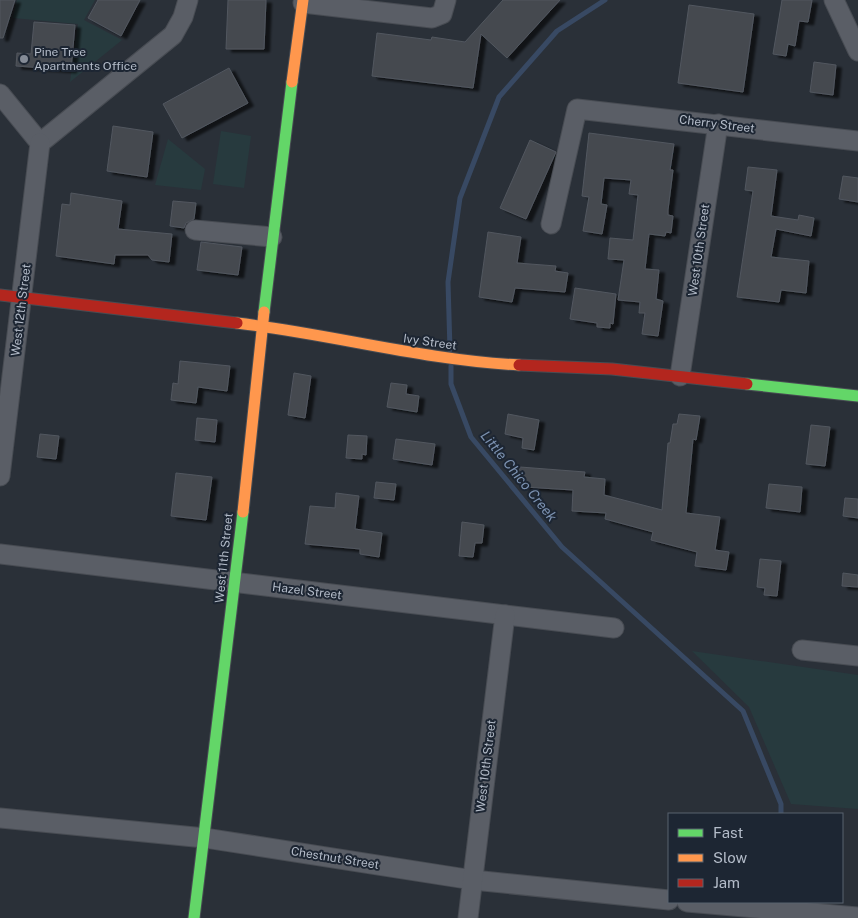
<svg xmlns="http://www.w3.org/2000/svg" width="858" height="918" font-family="'Public Sans',sans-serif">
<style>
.green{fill:#273a3e}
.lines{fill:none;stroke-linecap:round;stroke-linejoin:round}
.stream{stroke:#384963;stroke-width:5}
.building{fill:#444950;stroke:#52575f;filter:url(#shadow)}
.street-casing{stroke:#484c53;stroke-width:21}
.fast-casing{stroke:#484c53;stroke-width:13}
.slow-casing{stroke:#484c53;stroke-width:13}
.jam-casing{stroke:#484c53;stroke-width:13}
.street{stroke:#5a5e66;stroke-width:19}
.fast{stroke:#63d668;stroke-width:11}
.slow{stroke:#ff974d;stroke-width:11}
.jam{stroke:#b3261e;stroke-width:11}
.poi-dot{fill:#848b96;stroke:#1d2633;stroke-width:2}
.labels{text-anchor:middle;stroke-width:4;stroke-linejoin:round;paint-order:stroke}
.poi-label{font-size:12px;fill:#b4bcc9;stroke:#1d2633;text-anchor:start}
.street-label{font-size:12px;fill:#b4bcc9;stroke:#1d2633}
.water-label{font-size:14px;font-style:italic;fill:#7c92b1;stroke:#1d2633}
</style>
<defs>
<filter id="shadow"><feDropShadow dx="5.5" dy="3" stdDeviation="1" flood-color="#0009"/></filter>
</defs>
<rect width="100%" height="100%" fill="#2a3038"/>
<!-- green -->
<g class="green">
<path d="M17,0H95L84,20L122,40L70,82L78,24L13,18Z"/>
<path d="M221,131L251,136L244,188L213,184Z"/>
<path d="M168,139L205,169L201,190L155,185Z"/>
<path d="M692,651L858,675V809L791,804L749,707Z"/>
</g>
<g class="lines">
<!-- stream -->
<g class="stream">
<path d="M450,350L448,282L460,198L499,97L557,31L605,0"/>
<path d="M451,366V384L471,437L562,547L743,711L781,804V814"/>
</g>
</g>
<!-- building -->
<g class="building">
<path d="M0,0H15L3,38H0Z"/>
<path d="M98,0H140L121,36L88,18Z"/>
<path d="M228,0H266L264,49H226Z"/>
<path d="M503,0H560L507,58L481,34L473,88L372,76L377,33L431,40L432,37L465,42Z"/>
<path d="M782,0H812L808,22L799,21L795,46L788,44L786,56L773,54Z"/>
<path d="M689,5L754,14L743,92L678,83Z"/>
<path d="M34,22L75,25L71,70L16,66L17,53L31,54Z"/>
<path d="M814,62L836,65L833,95L810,92Z"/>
<path d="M229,68L248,103L182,138L163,104Z"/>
<path d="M113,126L153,132L147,177L107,171Z"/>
<path d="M589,133L674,144L670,170H673L668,210V215L673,216L671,233L666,232L665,236L649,234L645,269L659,270L656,299L663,301L658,336L642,334L645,313H639L640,302L618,300L624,260L608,259L610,238L633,240L638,195L629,194L631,180L604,178L601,204L607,205L602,234L583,231L589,197L582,196Z"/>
<path d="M530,140L556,152L526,219L500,208Z"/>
<path d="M748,167L777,170L771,216L798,220L799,215L814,218L811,236L776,229L771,257L809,261L806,293L781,290L779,302L737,297L753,191L745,190Z"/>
<path d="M843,176L858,178V202L839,199Z"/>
<path d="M71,193L122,201L118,229L172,234L169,262L152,260L148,255H115L114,264L56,256L62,204L70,205Z"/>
<path d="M173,201L196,203L194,219L186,223L184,228L170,226Z"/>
<path d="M488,232L521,237L517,263L556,266L555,271L568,273L565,292L515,288L512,302L479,297Z"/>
<path d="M201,242L242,247L238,275L197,270Z"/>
<path d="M575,288L616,294L613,324L610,323V328L597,327V323L570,319Z"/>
<path d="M180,361L230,366L227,391L198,387L196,403L171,400L173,383L178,384Z"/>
<path d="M294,373L311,376L305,418L288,415Z"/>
<path d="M391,383L407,385L406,394L419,396L417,412L387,407Z"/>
<path d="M508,414L539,420L534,450L522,448L523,438L505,434Z"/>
<path d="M679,414L700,416L696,440L693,439L686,513L720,517L715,550L729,552L726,570L695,566L697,552L651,540L653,532L605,519L606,513L572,511L573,490L524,487V484L517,483L520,467L585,472L584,477L605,479L604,495L662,510L668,443H670L673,424H677Z"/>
<path d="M197,418L217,420L215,442L195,440Z"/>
<path d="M811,425L830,427L825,466L806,464Z"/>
<path d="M40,434L59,436L56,459L37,457Z"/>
<path d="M348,435L367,436L366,455L362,454V459L346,458Z"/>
<path d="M396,439L435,444L432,465L393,459Z"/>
<path d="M176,473L212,477L206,520L171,516Z"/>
<path d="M376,482L396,484L394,500L374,498Z"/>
<path d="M769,484L802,487L800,512L766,508Z"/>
<path d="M336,493L359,496L355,529L382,533L379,557L360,554V549L305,544L310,506L335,508Z"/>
<path d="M845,498L858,499V518L843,516Z"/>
<path d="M462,522L484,525L482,543H475L473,557L459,556Z"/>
<path d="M760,559L781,561L777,596L764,595L765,588L757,587Z"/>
<path d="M843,573L858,575V587L842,586Z"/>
</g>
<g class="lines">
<defs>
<g id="street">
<path d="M834,0L858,51"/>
<path d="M303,3L432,18L442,14L446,0"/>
<path d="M0,94L40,143"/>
<path d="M40,143L173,35L183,17L188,0"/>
<path d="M551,224L577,109L858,141"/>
<path d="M195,230L272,237"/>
<path d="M680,376L718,124"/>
<path d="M0,476L40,143"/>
<path d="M0,554L614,628"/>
<path d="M802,650L858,656"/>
<path d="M0,818L205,838L473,880L669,900"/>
<path d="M687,902L858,917"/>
<path d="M468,918L505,615"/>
</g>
<g id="fast">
<path d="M264,312L292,82"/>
<path d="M747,384L858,396"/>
<path d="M194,918L243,512"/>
</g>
<g id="slow">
<path d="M292,82L303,0"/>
<path d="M237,323C331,334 423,360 519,365"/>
<path d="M243,512L264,312"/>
</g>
<g id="jam">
<path d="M0,295L237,323"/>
<path d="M519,365L612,369L747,384"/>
</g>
</defs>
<!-- street casing -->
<use href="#street" class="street-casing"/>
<!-- fast casing -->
<use href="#fast" class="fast-casing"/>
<!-- slow casing -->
<use href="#slow" class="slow-casing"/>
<!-- jam casing -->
<use href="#jam" class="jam-casing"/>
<!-- street -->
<use href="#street" class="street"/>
<!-- fast -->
<use href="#fast" class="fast"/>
<!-- slow -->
<use href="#slow" class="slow"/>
<!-- jam -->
<use href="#jam" class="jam"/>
</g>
<!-- markers -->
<circle class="poi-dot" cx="24" cy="59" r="5"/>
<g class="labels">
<!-- poi labels -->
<g class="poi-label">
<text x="34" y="56">Pine Tree<tspan x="34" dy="14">Apartments Office</tspan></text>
</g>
<!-- street labels -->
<g class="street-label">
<text transform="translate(717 124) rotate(7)" y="4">Cherry Street</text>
<text transform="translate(699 250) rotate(-82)" y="4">West 10th Street</text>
<text transform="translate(21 310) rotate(-83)" y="4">West 12th Street</text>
<text transform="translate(430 342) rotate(8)" y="4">Ivy Street</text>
<text transform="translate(224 558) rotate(-84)" y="4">West 11th Street</text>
<text transform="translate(307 591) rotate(7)" y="4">Hazel Street</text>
<text transform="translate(486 766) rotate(-83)" y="4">West 10th Street</text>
<text transform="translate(335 858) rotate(9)" y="4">Chestnut Street</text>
</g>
<!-- water labels -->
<g class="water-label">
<text transform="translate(519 476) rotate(51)" y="5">Little Chico Creek</text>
</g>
</g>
<!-- legend -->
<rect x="668" y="813" width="175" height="90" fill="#1d2633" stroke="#59626f"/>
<rect x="678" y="829" width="25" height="8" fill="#63d668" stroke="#59626f"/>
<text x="713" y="838" font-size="15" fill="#b4bcc9">Fast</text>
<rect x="678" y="854" width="25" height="8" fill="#ff974d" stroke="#59626f"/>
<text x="713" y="863" font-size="15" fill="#b4bcc9">Slow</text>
<rect x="678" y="879" width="25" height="8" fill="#b3261e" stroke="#59626f"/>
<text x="713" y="888" font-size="15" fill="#b4bcc9">Jam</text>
</svg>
